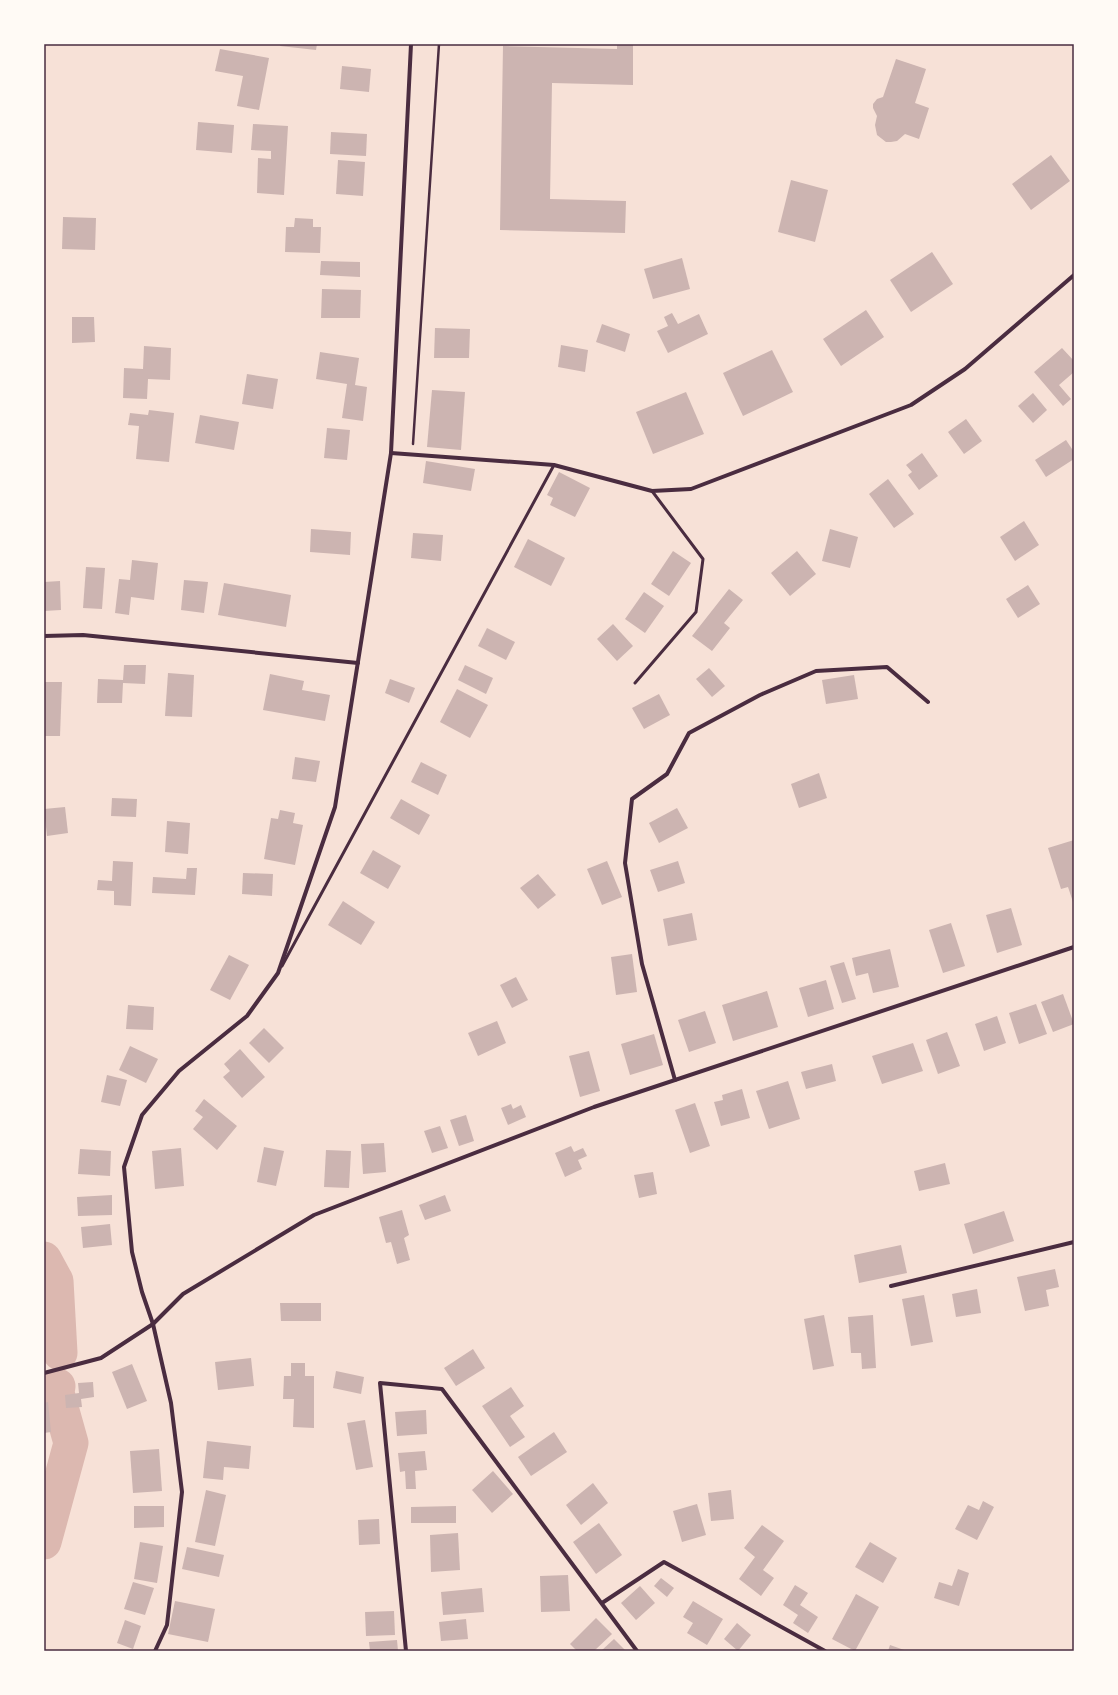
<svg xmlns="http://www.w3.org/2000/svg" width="1118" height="1695" font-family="'Sofia Sans Condensed',sans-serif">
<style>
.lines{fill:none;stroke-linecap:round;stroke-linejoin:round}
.river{stroke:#dcb8b0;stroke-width:35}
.building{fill:#ccb4b1}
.path{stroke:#4a2c40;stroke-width:2.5}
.service{stroke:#4a2c40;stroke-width:3}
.minor{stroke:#4a2c40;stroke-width:4}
.neatline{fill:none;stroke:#4a2c40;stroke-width:1.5}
</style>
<rect width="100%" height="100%" fill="#f7e1d7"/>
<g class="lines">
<!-- river -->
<g class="river">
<path d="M44,1259L56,1281L60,1353"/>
<path d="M44,1542L71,1443L57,1393L58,1386"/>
</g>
</g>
<!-- building -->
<g class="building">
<path d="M281,44H317L316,50L280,46Z"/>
<path d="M617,44H633V85L552,83L550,199L626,201L625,233L500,230L503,46L617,49Z"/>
<path d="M220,49L269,58L259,110L237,106L243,76L215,71Z"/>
<path d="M896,59L926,69L915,103L929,108L919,139L905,134L897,141L891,142H886L877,135L875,125L877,116L873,108V104L877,99L883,97Z"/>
<path d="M342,66L371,69L369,92L340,89Z"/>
<path d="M198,122L234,125L232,153L196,150Z"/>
<path d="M253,124L288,126L284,195L257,193L258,158L271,159V151L251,150Z"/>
<path d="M331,132L367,134L366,156L330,154Z"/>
<path d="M1051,155L1070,181L1031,210L1012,184Z"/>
<path d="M338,160L365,162L363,196L336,194Z"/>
<path d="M791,180L828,190L815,242L778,232Z"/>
<path d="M63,217L96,218L95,250L62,249Z"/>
<path d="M295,218L313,219V227H321L320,253L285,252L286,227H294Z"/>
<path d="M932,252L953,284L911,312L890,280Z"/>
<path d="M682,258L690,289L653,299L644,269Z"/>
<path d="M321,261L360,262V277L320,275Z"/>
<path d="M322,289L361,290L360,318H321Z"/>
<path d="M866,310L884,337L841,366L823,339Z"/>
<path d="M672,313L678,324L699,314L708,334L668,353L657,331L668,326L664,317Z"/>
<path d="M72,317H94L95,342L72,343Z"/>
<path d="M602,324L630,334L625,352L596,342Z"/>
<path d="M435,328L470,329L469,358H434Z"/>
<path d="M561,345L588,350L585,372L558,367Z"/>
<path d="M144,346L171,348L170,380L148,379L147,399L123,398L124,368L143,369Z"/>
<path d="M1062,348L1074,361V372L1059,385L1071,399L1063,406L1034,372Z"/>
<path d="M772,350L793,392L743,416L723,373Z"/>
<path d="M320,352L359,358L355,385L367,387L363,421L342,418L347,384L316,379Z"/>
<path d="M247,374L278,379L273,409L242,404Z"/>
<path d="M432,390L465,392L461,450L427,447Z"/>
<path d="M686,392L704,434L653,454L636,412Z"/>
<path d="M1033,393L1047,410L1033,423L1018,406Z"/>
<path d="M149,410L174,413L169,462L136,459L139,426L128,425L130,413L148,415Z"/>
<path d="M200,415L239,422L234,450L195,443Z"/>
<path d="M966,419L982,441L964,454L948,432Z"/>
<path d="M327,428L350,430L347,460L324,458Z"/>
<path d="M1066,440L1074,452V459L1046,477L1035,460Z"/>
<path d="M922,453L938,476L919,490L908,475L912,472L906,465Z"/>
<path d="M426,461L475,469L471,491L423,483Z"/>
<path d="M559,472L590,488L575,517L550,505L553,498L547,495Z"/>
<path d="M888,479L914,514L894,528L869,494Z"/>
<path d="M1024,521L1039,545L1015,561L1000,537Z"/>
<path d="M311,529L351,532L350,555L310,552Z"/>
<path d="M830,529L858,537L850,568L822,561Z"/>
<path d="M413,533L443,535L441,561L411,558Z"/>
<path d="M528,539L565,558L551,586L514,567Z"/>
<path d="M673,551L691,563L669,596L651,584Z"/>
<path d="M797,551L816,574L790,596L771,573Z"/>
<path d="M132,560L158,563L154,600L131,597L129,615L115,613L119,579L130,580Z"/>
<path d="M86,567L105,568L102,609L83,608Z"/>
<path d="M184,580L208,582L204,613L181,610Z"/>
<path d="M60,581L61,610L44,611V582Z"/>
<path d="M224,583L291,595L286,627L218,615Z"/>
<path d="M1028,585L1040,604L1018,618L1006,599Z"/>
<path d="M729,589L743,600L724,623L730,628L712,651L692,636Z"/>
<path d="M644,592L664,606L645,633L625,619Z"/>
<path d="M613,624L633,646L617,661L597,639Z"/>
<path d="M487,628L515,642L506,660L478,646Z"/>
<path d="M124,665H146L145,684L123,683L122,703H97L98,679L123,680Z"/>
<path d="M465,665L493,678L486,694L458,680Z"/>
<path d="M709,668L725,686L712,697L696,679Z"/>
<path d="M168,673L194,675L192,717L165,716Z"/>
<path d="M270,674L304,681L302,690L330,695L325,721L263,710Z"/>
<path d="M854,675L858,699L826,704L822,680Z"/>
<path d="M390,679L415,688L409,703L385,693Z"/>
<path d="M44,682H62L60,736H44Z"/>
<path d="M457,689L488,705L470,738L440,722Z"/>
<path d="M659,694L670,715L644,729L632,708Z"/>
<path d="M295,757L320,761L316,782L292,779Z"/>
<path d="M421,762L447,775L438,795L411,782Z"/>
<path d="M819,773L827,798L799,808L791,784Z"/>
<path d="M112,798L137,799L136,817L111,816Z"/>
<path d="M401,799L430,815L419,835L390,818Z"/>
<path d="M65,807L68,833L47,836L44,809Z"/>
<path d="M677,808L688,828L659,843L649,823Z"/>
<path d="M280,810L295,813L293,823L303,825L295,865L264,859L271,818L278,819Z"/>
<path d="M167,821L190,823L188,854L165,852Z"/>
<path d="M1074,840V905L1068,887L1061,889L1048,848Z"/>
<path d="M373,850L401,866L388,889L360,873Z"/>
<path d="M113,861L133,862L131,906L114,905V891L97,890L98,880L112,881Z"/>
<path d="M607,861L622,897L602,905L587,869Z"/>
<path d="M678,861L685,883L658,892L650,870Z"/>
<path d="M187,868H197L195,895L152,893L153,877L186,879Z"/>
<path d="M243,873L273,874L272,896L242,894Z"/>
<path d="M538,874L556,895L538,909L520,888Z"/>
<path d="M343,901L375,922L361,945L328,925Z"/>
<path d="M1011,908L1022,945L997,953L986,915Z"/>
<path d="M692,913L697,940L668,946L663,919Z"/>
<path d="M951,923L965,966L943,973L929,930Z"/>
<path d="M890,949L899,987L873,993L868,973L856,976L852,958Z"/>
<path d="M632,954L637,992L616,995L611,957Z"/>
<path d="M229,955L249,965L230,1000L210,990Z"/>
<path d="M844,962L856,999L842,1003L830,966Z"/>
<path d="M516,977L528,1000L512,1008L500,985Z"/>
<path d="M826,980L834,1009L808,1017L799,988Z"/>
<path d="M767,991L778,1027L733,1041L722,1005Z"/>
<path d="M1063,994L1074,1024L1053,1032L1041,1002Z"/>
<path d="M1036,1004L1047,1034L1019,1044L1009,1013Z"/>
<path d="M128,1005L154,1007L153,1030L126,1029Z"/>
<path d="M705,1011L716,1043L689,1052L678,1020Z"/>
<path d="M997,1016L1006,1043L984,1051L975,1024Z"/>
<path d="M497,1021L506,1043L478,1056L468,1033Z"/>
<path d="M264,1028L284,1048L269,1063L249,1043Z"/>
<path d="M947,1032L960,1066L938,1074L926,1040Z"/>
<path d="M654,1034L663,1065L630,1075L621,1044Z"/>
<path d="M913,1043L923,1071L882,1084L872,1056Z"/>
<path d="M130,1046L158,1059L146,1083L119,1070Z"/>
<path d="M240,1049L265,1077L242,1098L223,1077L230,1071L224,1064Z"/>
<path d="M589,1051L600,1091L580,1097L569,1056Z"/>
<path d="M832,1064L836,1081L806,1089L801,1072Z"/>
<path d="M107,1075L127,1080L120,1106L101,1102Z"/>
<path d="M788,1081L800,1119L769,1129L756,1091Z"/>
<path d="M742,1089L750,1118L721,1126L714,1102L723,1100L722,1095Z"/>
<path d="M204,1099L237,1126L217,1150L193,1129L203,1117L195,1111Z"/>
<path d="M695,1103L710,1146L690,1153L675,1110Z"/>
<path d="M511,1104L513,1109L521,1105L526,1117L508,1125L501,1108Z"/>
<path d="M466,1115L474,1141L459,1146L450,1120Z"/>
<path d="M440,1126L448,1148L432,1153L424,1131Z"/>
<path d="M384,1143L386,1172L363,1174L361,1144Z"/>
<path d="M571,1146L574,1152L583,1148L587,1156L578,1160L582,1169L565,1177L555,1153Z"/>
<path d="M264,1147L284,1151L276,1186L257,1182Z"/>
<path d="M181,1148L184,1186L155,1189L152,1151Z"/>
<path d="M80,1149L111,1151L110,1176L78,1174Z"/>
<path d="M326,1150L351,1151L349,1188L324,1187Z"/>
<path d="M945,1163L950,1184L919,1191L914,1171Z"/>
<path d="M653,1172L657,1194L639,1198L634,1175Z"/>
<path d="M112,1195V1215L78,1216L77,1197Z"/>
<path d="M445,1195L451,1211L425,1220L419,1205Z"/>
<path d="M402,1210L409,1235L404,1238L410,1260L397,1264L391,1242L386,1243L379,1217Z"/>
<path d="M1004,1211L1014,1241L973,1254L964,1224Z"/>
<path d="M110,1224L112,1245L83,1248L81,1227Z"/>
<path d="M901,1245L907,1273L859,1283L854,1255Z"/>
<path d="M1055,1269L1059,1287L1046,1290L1049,1306L1025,1311L1017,1277Z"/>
<path d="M977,1289L981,1313L956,1317L952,1294Z"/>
<path d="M924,1295L933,1342L911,1346L902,1299Z"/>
<path d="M280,1303H321V1321H281Z"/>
<path d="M824,1315L834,1366L813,1370L804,1319Z"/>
<path d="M873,1315L876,1368L862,1369L861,1353H851L848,1317Z"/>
<path d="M473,1349L485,1368L456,1386L444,1368Z"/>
<path d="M251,1358L254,1386L218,1390L215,1362Z"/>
<path d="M291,1363H305V1376H314V1428L293,1427L294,1399H283L284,1376H291Z"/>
<path d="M132,1364L147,1401L127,1409L112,1372Z"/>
<path d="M336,1371L364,1377L361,1394L333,1388Z"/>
<path d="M93,1382L94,1397L81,1399L82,1407L66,1408L65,1395L79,1393L78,1383Z"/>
<path d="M511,1387L524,1406L510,1416L525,1437L510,1447L482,1406Z"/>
<path d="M48,1402L51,1432L44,1433V1403Z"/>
<path d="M426,1410L427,1434L397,1436L395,1412Z"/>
<path d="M365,1420L373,1467L356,1470L347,1423Z"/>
<path d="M554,1432L567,1452L531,1476L518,1457Z"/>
<path d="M207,1441L251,1446L249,1469L224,1467L223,1480L203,1478Z"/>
<path d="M159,1449L162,1491L133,1493L130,1451Z"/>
<path d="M425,1451L427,1470L415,1471L416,1489H406L405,1471L400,1472L398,1453Z"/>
<path d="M493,1471L513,1494L492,1513L472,1490Z"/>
<path d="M593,1483L608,1503L581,1525L566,1505Z"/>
<path d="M206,1490L226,1495L215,1546L195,1542Z"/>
<path d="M731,1490L734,1519L711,1521L708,1493Z"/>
<path d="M983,1501L994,1507L977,1540L955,1529L968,1505L979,1510Z"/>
<path d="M697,1504L706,1535L682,1542L673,1511Z"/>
<path d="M134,1506H164V1527L134,1528Z"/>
<path d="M456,1506V1523H411V1507Z"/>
<path d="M379,1519L380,1544L359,1545L358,1520Z"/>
<path d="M599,1523L622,1555L596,1574L573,1542Z"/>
<path d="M762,1525L784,1541L763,1570L774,1578L761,1596L739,1579L755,1557L744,1548Z"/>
<path d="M458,1533L460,1570L431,1572L430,1535Z"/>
<path d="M140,1542L163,1546L157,1583L134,1579Z"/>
<path d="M870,1542L897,1558L883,1583L855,1567Z"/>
<path d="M187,1547L224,1555L219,1577L182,1569Z"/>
<path d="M958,1569L969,1573L959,1606L934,1598L939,1582L952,1586Z"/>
<path d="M568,1575L570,1611L541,1612L540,1576Z"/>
<path d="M661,1578L674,1588L667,1597L654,1586Z"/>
<path d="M133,1582L154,1588L145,1615L124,1609Z"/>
<path d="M795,1585L808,1593L800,1605L818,1617L808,1633L793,1623L798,1615L783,1605Z"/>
<path d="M640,1586L655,1603L636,1620L621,1603Z"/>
<path d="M482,1588L484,1612L443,1615L441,1592Z"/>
<path d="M856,1594L879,1607L855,1651L832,1639Z"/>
<path d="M175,1601L215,1609L208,1642L168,1634Z"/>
<path d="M693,1601L723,1619L707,1645L687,1633L693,1623L683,1617Z"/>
<path d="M394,1611L395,1635L366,1636L365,1612Z"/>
<path d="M596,1618L612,1634L594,1651H577L570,1644Z"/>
<path d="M466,1619L468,1639L441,1641L439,1622Z"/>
<path d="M125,1620L141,1626L133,1649L117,1643Z"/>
<path d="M737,1623L751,1635L738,1651L724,1639Z"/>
<path d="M614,1639L626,1651H601Z"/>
<path d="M397,1640L398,1651H370L369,1642Z"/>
<path d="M890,1645L907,1651H888Z"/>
</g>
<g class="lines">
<!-- path -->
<path class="path" d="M413,444L439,44"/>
<!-- service -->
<g class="service">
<path d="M635,683L696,612L703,559L652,491"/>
<path d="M282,966L554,465"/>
</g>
<!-- minor -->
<g class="minor">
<path d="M391,453L554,465L652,491L691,489L911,405L965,369L1074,275"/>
<path d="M44,636L83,635L358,663"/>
<path d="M675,1080L642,964L625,863L632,799L667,774L689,733L760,695L816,671L887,667L928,702"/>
<path d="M891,1286L1074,1242"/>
<path d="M44,1373L101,1358L153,1324L183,1294L314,1215L594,1107L1074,947"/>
<path d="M602,1603L664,1562L825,1651"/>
<path d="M155,1651L167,1625L182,1492L171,1403L153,1324L142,1292L132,1252L124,1167L142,1115L179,1071L247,1016L278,973L335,807L391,453L411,44"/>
<path d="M406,1651L380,1383L442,1389L637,1651"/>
</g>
</g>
<!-- border -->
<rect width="1118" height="1695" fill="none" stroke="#fffaf5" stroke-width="90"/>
<rect x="45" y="45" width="1028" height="1605" class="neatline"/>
</svg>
